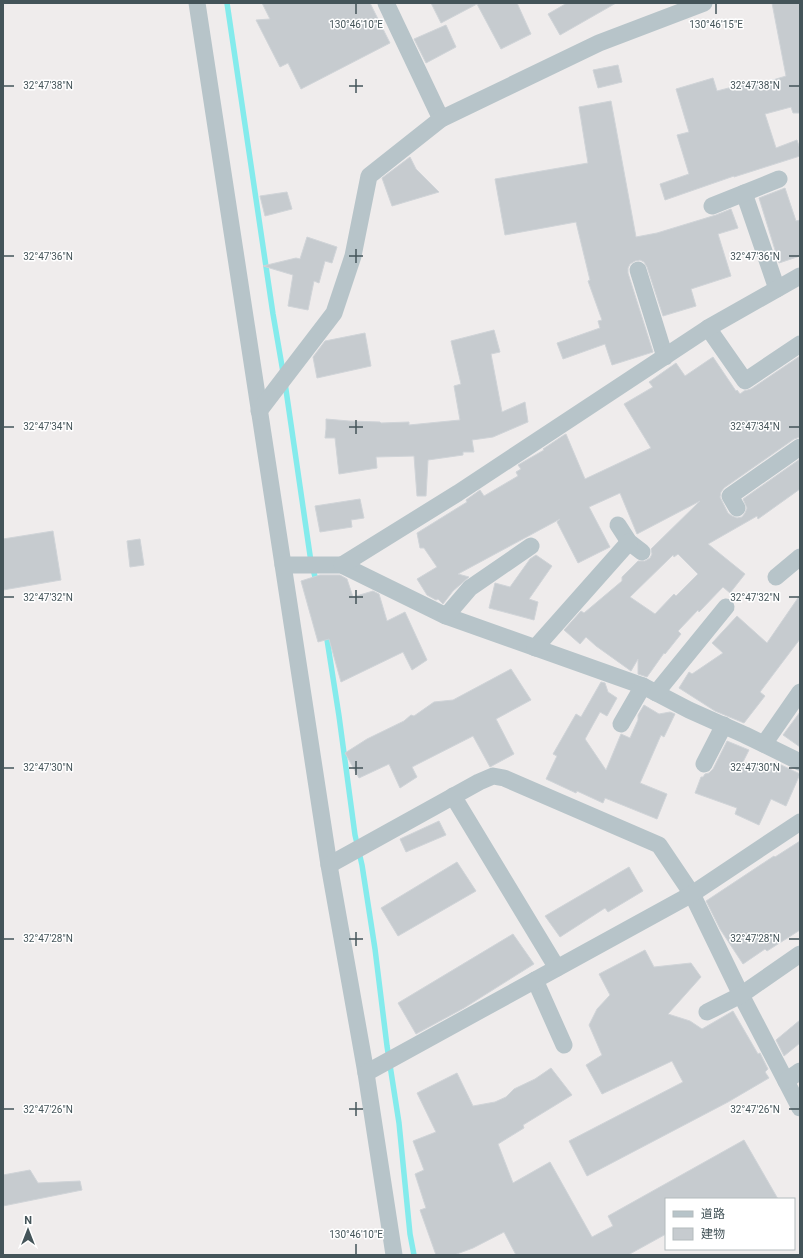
<svg xmlns="http://www.w3.org/2000/svg" width="803" height="1258" font-family="Roboto,'Noto Sans JP',sans-serif">
<style>
.lines{fill:none;stroke-linecap:round;stroke-linejoin:round}
.stream{stroke:#84ebec;stroke-width:5.5}
.building{fill:#c6cbcf;stroke:#d0d4d8;fill-rule:evenodd}
.street{stroke:#b7c4c9;stroke-width:17}
.ticks{fill:none;stroke:#445459;stroke-width:1.5}
.ticks-label{font-size:10px;text-anchor:middle;fill:#445459;stroke:#fff;stroke-width:3;stroke-linejoin:round;paint-order:stroke}
</style>
<rect width="100%" height="100%" fill="#efecec"/>
<g class="lines">
<!-- stream -->
<g class="stream">
<path d="M227,3L273,314L283,372"/>
<path d="M285,383L311,562L317,584"/>
<path d="M326,633L339,716L355,835L362,865L375,949L387,1046L399,1123L410,1234L414,1255"/>
</g>
</g>
<!-- building -->
<g class="building">
<path d="M262,3H370L390,43L301,89L288,63L280,67L256,20L270,19Z"/>
<path d="M431,3H517L531,34L501,49L477,4L441,23Z"/>
<path d="M567,3H616L560,35L548,14Z"/>
<path d="M772,3H800V113H793L791,107L765,114L776,148L797,140L800,149V156L734,177V176L665,200L660,184L689,174L677,135L689,132L676,89L713,78L717,91L752,82L753,86L786,76Z"/>
<path d="M446,25L456,47L426,63L414,39Z"/>
<path d="M618,65L622,82L598,88L593,70Z"/>
<path d="M611,101L636,237L657,233L716,215L731,209L738,228L718,234L731,276L691,289L696,306L663,316L647,267L644,262L640,260L635,261L630,264L628,268V273L653,352L612,365L605,344L563,359L557,343L600,328L598,321L602,320L588,281L590,280L576,222L505,235L495,179L588,163L579,107Z"/>
<path d="M410,157L416,169L439,192L392,206L382,178Z"/>
<path d="M785,188L796,221L800,220V256L779,263L759,198Z"/>
<path d="M287,192L292,209L265,216L260,196Z"/>
<path d="M307,237L337,247L332,263L325,261L319,283L314,281L308,310L288,306L293,275L263,266L296,258L300,259Z"/>
<path d="M494,330L500,352L491,354L502,412L525,402L528,422L493,437L472,440L474,452H463V455L428,460L426,496H417L414,456L376,457L377,468L339,474L335,438H325L326,429V419L349,421L380,422L381,423L409,422V425L460,420L454,386L461,384L451,341Z"/>
<path d="M365,333L371,366L317,378L313,357L325,341Z"/>
<path d="M800,356V437L794,439L724,488L721,492L720,497L728,513L732,516L737,518L742,517L745,513L747,508L743,499L800,459V489L758,519L757,516L708,544L745,574L730,593L723,587L699,612L698,610L678,631L681,634L665,654L664,653L647,677L638,674V659L631,671L596,646L586,637L580,644L564,630L581,611L584,613L622,581V577L638,561H645L650,558L652,554L651,549L700,501L637,534L620,493L589,507L610,547L578,563L557,522L560,519L458,574L469,577L453,591L443,604L438,599L436,600L427,595L417,579L437,567L424,548H420L417,533L467,502L466,500L480,490L484,496L518,476L516,472L521,469L518,465L544,450L543,449L564,435L566,434L585,479L651,448L624,404L653,387L649,382L676,363L685,376L713,357L736,391L737,390L740,394L744,391L751,389ZM678,554L698,574L676,596L674,594L655,614L630,597L673,555L674,557Z"/>
<path d="M360,499L364,518L351,520L352,527L320,532L315,506Z"/>
<path d="M53,531L61,580L3,590V539Z"/>
<path d="M140,539L144,565L130,567L127,541Z"/>
<path d="M536,555L552,566L529,599L538,602L534,620L489,608L495,583L510,587L530,559Z"/>
<path d="M320,575H340L347,579L353,597L373,591L379,594L387,621L405,612L427,660L412,670L403,652L341,682L329,639L318,642L301,581Z"/>
<path d="M800,595V639L760,692L765,696L744,723L715,711L679,688L689,672L692,674L723,653L712,643L737,616L767,643Z"/>
<path d="M511,669L531,700L496,719L514,754L490,767L473,736L412,767L417,777L400,788L389,764L359,778L345,753L367,739L404,721L411,715L414,716L434,702L453,700Z"/>
<path d="M601,682L605,683L608,692L617,698L607,716L600,712L585,739L606,770L621,734L630,738L638,720V715L644,705L659,714L670,712L675,714L664,737L661,735L640,783L667,794L657,819L605,798L603,803L577,791L576,793L546,779L557,756L553,754L576,714L581,717Z"/>
<path d="M800,712V747L783,735Z"/>
<path d="M727,741L749,750L743,762L770,772L775,762L800,774L786,806L771,799L759,825L735,814L737,808L695,793L701,777H703L705,774L709,773L713,769Z"/>
<path d="M439,821L446,835L406,852L400,839Z"/>
<path d="M800,841V930L767,951L765,949L743,964L720,929L706,901L774,856L775,857Z"/>
<path d="M457,862L476,891L398,936L381,908Z"/>
<path d="M629,867L643,891L608,912L605,908L560,937L545,916Z"/>
<path d="M513,934L534,964L464,1008L416,1034L398,1003Z"/>
<path d="M645,950L654,967L691,963L701,977L668,1014L690,1021L702,1029L733,1011L758,1054L760,1053L768,1069L765,1072L769,1078L728,1102L587,1176L569,1141L683,1082L672,1061L602,1094L586,1065L602,1055L589,1025L597,1009L610,995L599,974Z"/>
<path d="M800,1020V1043L784,1056L776,1040Z"/>
<path d="M551,1068L572,1095L523,1125L524,1128L498,1144L513,1183L550,1162L592,1237L613,1226L608,1216L744,1140L778,1199H666V1234L628,1255H516L504,1232L473,1248L454,1255H436L420,1210L426,1208L415,1174L424,1170L413,1141L436,1132L417,1093L457,1073L473,1106L495,1102L506,1097L514,1089L535,1079Z"/>
<path d="M30,1170L38,1183L80,1181L82,1190L3,1206V1175Z"/>
</g>
<g class="lines">
<!-- street -->
<g class="street">
<path d="M197,3L329,865L366,1073L394,1255"/>
<path d="M386,3L441,119"/>
<path d="M744,193L777,289"/>
<path d="M712,206L779,179"/>
<path d="M638,270L665,357"/>
<path d="M708,328L745,381L800,344"/>
<path d="M259,411L334,313L353,256L369,176L441,119L599,43L704,3"/>
<path d="M737,508L730,496L800,447"/>
<path d="M618,525L629,542L642,552"/>
<path d="M283,565H342L446,616L643,686L689,710L745,735L800,762"/>
<path d="M342,565L458,493L708,328L800,276"/>
<path d="M776,577L800,557"/>
<path d="M446,616L470,588L531,546"/>
<path d="M535,648L629,542"/>
<path d="M656,693L726,607"/>
<path d="M621,724L643,686"/>
<path d="M764,744L800,692"/>
<path d="M704,764L724,725"/>
<path d="M453,796L557,968"/>
<path d="M329,865L479,782L493,776L504,778L659,845L692,894L741,995L800,1108"/>
<path d="M535,980L564,1045"/>
<path d="M707,1012L741,995L800,954"/>
<path d="M366,1073L692,894L800,822"/>
<path d="M786,1081L800,1071"/>
</g>
</g>
<!-- ticks -->
<path class="ticks" d="M356,4V14M716,4V14M356,79V93M4,86H14M349,86H363M789,86H799M356,249V263M4,256H14M349,256H363M789,256H799M356,420V434M4,427H14M349,427H363M789,427H799M356,590V604M4,597H14M349,597H363M789,597H799M356,761V775M4,768H14M349,768H363M789,768H799M356,932V946M4,939H14M349,939H363M789,939H799M356,1102V1116M4,1109H14M349,1109H363M789,1109H799M356,1244V1254"/>
<g class="ticks-label">
<text x="356" y="28">130°46'10"E</text>
<text x="716" y="28">130°46'15"E</text>
<text x="48" y="89">32°47'38"N</text>
<text x="755" y="89">32°47'38"N</text>
<text x="48" y="260">32°47'36"N</text>
<text x="755" y="260">32°47'36"N</text>
<text x="48" y="430">32°47'34"N</text>
<text x="755" y="430">32°47'34"N</text>
<text x="48" y="601">32°47'32"N</text>
<text x="755" y="601">32°47'32"N</text>
<text x="48" y="771">32°47'30"N</text>
<text x="755" y="771">32°47'30"N</text>
<text x="48" y="942">32°47'28"N</text>
<text x="755" y="942">32°47'28"N</text>
<text x="48" y="1113">32°47'26"N</text>
<text x="755" y="1113">32°47'26"N</text>
<text x="356" y="1238">130°46'10"E</text>
</g>
<!-- border -->
<rect width="803" height="1258" fill="none" stroke="#445459" stroke-width="8"/>
<!-- legend -->
<rect x="665" y="1198" width="130" height="52" fill="#ffffff" stroke="#b4bbbd"/>
<rect x="673" y="1211" width="20" height="6" fill="#b7c4c9" stroke="#b4bbbd"/>
<text x="701" y="1218" font-size="12" fill="#445459">道路</text>
<rect x="673" y="1228" width="20" height="12" fill="#c6cbcf" stroke="#b4bbbd"/>
<text x="701" y="1238" font-size="12" fill="#445459">建物</text>
<!-- north arrow -->
<g transform="translate(28 1230)" stroke="#ffffff" stroke-width="3" paint-order="stroke">
<path d="M0-3L7 15L0 10L-7 15Z" fill="#445459"/>
<text y="-6" font-size="11" font-weight="bold" text-anchor="middle" fill="#445459">N</text>
</g>
</svg>
